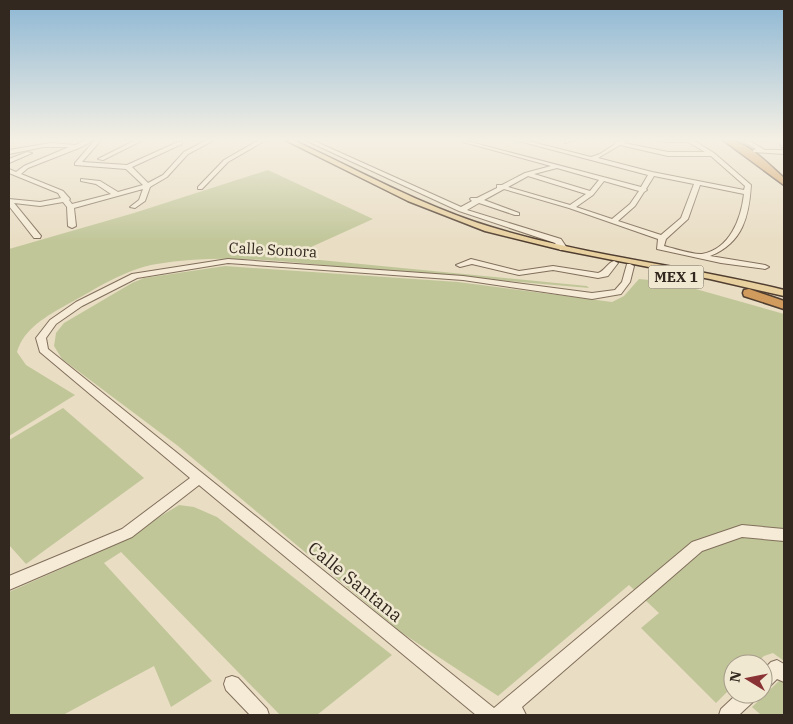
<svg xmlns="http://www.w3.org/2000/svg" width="793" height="724" font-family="'IBM Plex Serif',serif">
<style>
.green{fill:#c1c699}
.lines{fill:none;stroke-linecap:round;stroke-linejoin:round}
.minor-casing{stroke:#816f5c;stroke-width:2}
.major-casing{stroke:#503e30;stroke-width:3}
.highway-casing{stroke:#503e30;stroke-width:3}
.minor{fill:#f5ebd6;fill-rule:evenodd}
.major{fill:#e8d09f;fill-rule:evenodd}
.highway{fill:#d09b5d;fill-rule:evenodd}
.labels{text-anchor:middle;stroke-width:5;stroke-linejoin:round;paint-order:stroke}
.shield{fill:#f1e8d2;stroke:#6c6255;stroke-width:1}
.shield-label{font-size:14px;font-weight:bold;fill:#33281f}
.street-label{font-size:15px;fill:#33281f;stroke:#f1e8d2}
.near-street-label{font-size:18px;fill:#33281f;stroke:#f1e8d2}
</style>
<rect width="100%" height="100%" fill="#e9ddc4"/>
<!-- green -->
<g class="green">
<path d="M268,170L373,219L289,257L587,286L589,288C510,281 431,275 352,268C288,262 222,253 157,264C125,269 96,289 68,304C47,316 24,328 17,352L26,365L75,395L9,436V249L134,213Z"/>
<path d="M225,266L458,282L612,302L624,296L639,279L671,282L784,314V661L773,653L764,656L755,664H733V686L716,703L641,628L659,613L629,585L498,696L402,633L178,446L62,359L54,346L56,333L64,323L132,283L144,278Z"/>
<path d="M63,408L144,478L26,564L9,545V440Z"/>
<path d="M179,505L194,507L217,517L392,655L317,715H280L121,552L104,563L212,681L171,707L154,666L63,715H9V592L108,548Z"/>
<path d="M781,679L784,683V715H761L752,707Z"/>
</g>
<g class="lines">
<defs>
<g id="minor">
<path d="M87,140H94L79,148L28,168L21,174L63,191L70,199L69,200L72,204L111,194L96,184L81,181V179L100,181L118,192L143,185L126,169L75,165V163L95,140H101L82,162L127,165L178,142H182V144L132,167L148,183L163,175L184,152L207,140H214L188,154L167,177L150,187L145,201L135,208L130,207L139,200L143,189L74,208L76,226L72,228L68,226L67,207L63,202L40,206L14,203L41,236L40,238H34L9,206V199L40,202L61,198L58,193L9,173V169L16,172L24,166L69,147H43L9,154V150L51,143L75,145Z"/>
<path d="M136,140H143L103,160L98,159Z"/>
<path d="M259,140H266L228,162L202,189H198V187L224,160Z"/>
<path d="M305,140H312L461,207L472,201L470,199L471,198H477L497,188V185H502L525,173L551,166L463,142V140L641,187L648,175L515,140H524L591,157L600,154L615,144V142L628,140L624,143L668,152H705L688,142H666L663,140H693L714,153L751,185C749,216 743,243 710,256L765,265L769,267L765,269L721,263L657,249L658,239L569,208L504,189L484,200L519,213V215H515L479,203L467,210L561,239L567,248L566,250H560L555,243L459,211ZM620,145L668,156H711L745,186L744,190L652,172L598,158ZM557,168L599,180L590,191L534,174ZM528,176L586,194L570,205L508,187ZM654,176L694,184L681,218L661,235L618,221L635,206L644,192L647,190L646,189ZM604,181L639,191L630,204L612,219L576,207L593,195ZM700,185L744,194C741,219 730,249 702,254C693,255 673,248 664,246L666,239L688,219Z"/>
<path d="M568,140H575L565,143V141Z"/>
<path d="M741,140H748L765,150H784V154L753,152V150L756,149Z"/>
<path d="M777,140H783L784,148L782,147Z"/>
<path d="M27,152L32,153L9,163V159Z"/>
<path d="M228,259L463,276L592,293L615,290L622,282L627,264H630L634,266L630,282L621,294L592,299L463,280L228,263L137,278L82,306L56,324L46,338L48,349L494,708L692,542L742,525L784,529V541L742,537L702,551L522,707L526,715H476L199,485L132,537L9,590V576L122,529L190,478L40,352L36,338L50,320L76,302L132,274Z"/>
<path d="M471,259L519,271L553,266L598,273C605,271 607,263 614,261L618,263L608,276L598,278L553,270L519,275L472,264L460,267L456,265Z"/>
<path d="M777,660L784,664V682L777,679L769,687L763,689V670L771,662Z"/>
<path d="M232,676L238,678L267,709L269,715H250L226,690L224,684L226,678Z"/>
<path d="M737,694H757L755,700L739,715H719L721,709Z"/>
</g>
<path id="major" d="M285,140H293C358,170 422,206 491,227C586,256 687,266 784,290V296L710,279L562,250L485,231L408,201Z"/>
<g id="highway">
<path d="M723,140C745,138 768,164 784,178V185Z"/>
<path d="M749,289L784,301V309L744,296L743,293L744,290Z"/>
</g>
</defs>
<!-- minor casing -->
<use href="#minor" class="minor-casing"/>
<!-- major casing -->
<use href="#major" class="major-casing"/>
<!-- highway casing -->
<use href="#highway" class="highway-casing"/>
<!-- minor -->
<use href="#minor" class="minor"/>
<!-- major -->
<use href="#major" class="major"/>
<!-- highway -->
<use href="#highway" class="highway"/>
</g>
<!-- sky -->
<linearGradient id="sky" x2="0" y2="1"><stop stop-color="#8db7d4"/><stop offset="0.58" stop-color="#f5f0e4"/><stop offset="1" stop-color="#f5f0e4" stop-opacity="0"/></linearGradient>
<rect width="793" height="241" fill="url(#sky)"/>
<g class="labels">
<!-- shield labels -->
<rect class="shield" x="648.5" y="265.5" width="55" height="23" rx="4"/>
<g class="shield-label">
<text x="676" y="282">MEX 1</text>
</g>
<!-- street labels -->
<g class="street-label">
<text transform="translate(273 250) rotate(3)" y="5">Calle Sonora</text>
</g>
<!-- near-street labels -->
<g class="near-street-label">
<text transform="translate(355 582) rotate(39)" y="6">Calle Santana</text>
</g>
</g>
<!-- border -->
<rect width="793" height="724" fill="none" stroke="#33281f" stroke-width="20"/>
<!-- north arrow -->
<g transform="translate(748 679) rotate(280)"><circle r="24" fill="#f1e8d2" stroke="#a59b8a"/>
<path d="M0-4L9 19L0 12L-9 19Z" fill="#8a3335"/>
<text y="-8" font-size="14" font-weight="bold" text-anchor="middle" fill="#33281f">N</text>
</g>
</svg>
